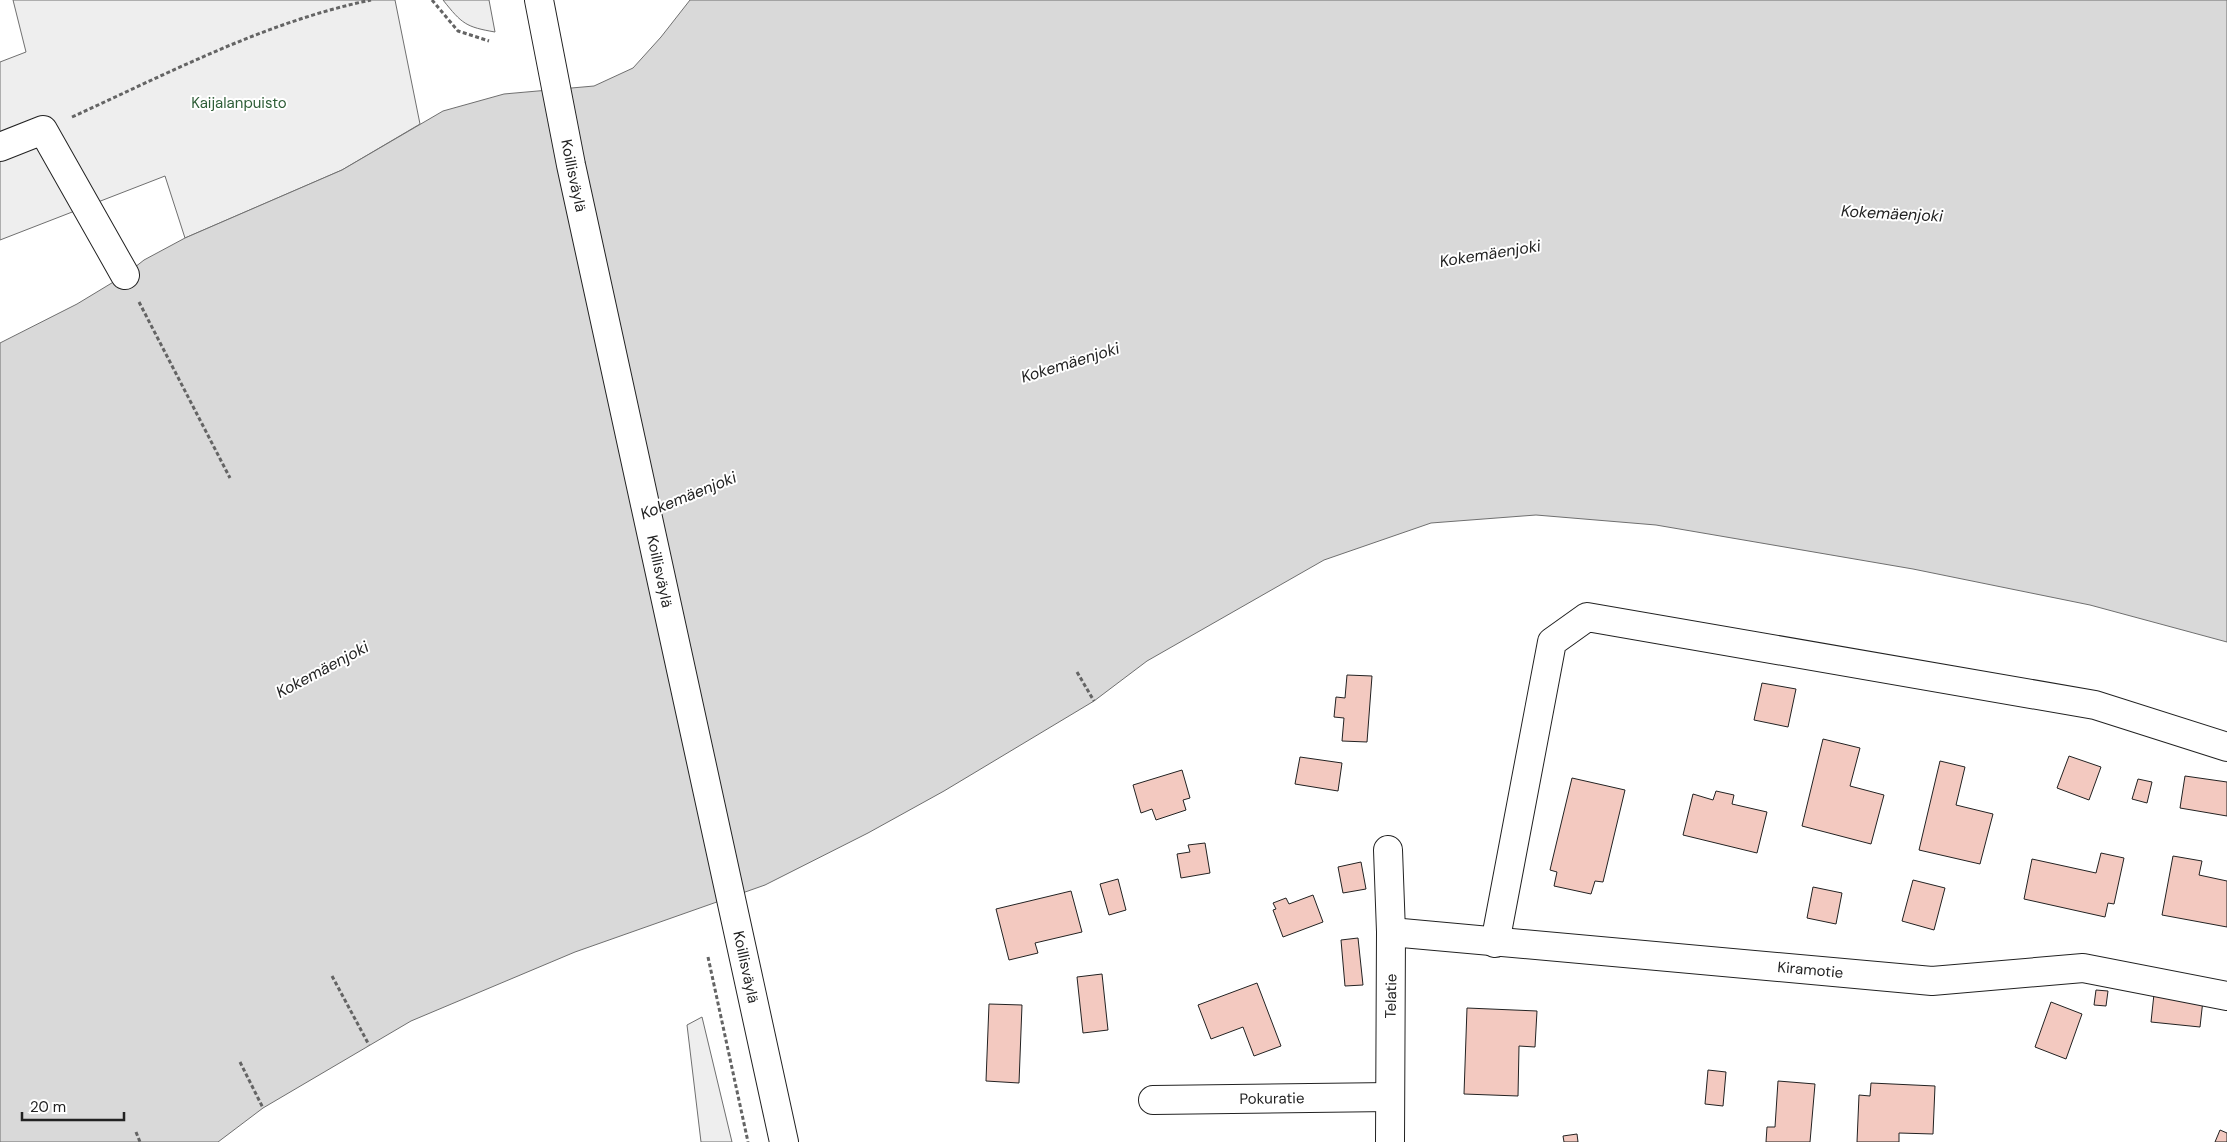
<svg xmlns="http://www.w3.org/2000/svg" width="2227" height="1142" font-family="'DM Sans',sans-serif">
<style>
.green{fill:#eee;stroke:#6f6f6f}
.water{fill:#d9d9d9;stroke:#6f6f6f}
.building{fill:#f3c9c0;stroke:#222}
.lines{fill:none;stroke-linecap:round;stroke-linejoin:round}
.minor-casing{stroke:#222;stroke-width:30}
.major-casing{stroke:#222;stroke-width:30}
.path{stroke:#646464;stroke-width:3;stroke-dasharray:4 2.5;stroke-linecap:butt}
.minor{stroke:#fff;stroke-width:28}
.major{stroke:#fff;stroke-width:28}
.labels{text-anchor:middle;stroke-width:4;stroke-linejoin:round;paint-order:stroke}
.park-label{font-size:15px;fill:#2f5e38;stroke:#fff}
.street-label{font-size:15px;fill:#222;stroke:#fff}
.water-label{font-size:16px;font-style:italic;fill:#222;stroke:#fff}
</style>
<rect width="100%" height="100%" fill="#fff"/>
<!-- green -->
<g class="green">
<path d="M13,0H395L420,124L342,170L185,238L165,176L0,240V62L26,52Z"/>
<path d="M443,0H489L495,32C466,27 462,24 443,0Z"/>
<path d="M702,1017L732,1142H701L687,1025Z"/>
</g>
<!-- water -->
<path class="water" d="M690,0H2227V642L2090,605L1913,569L1656,525L1536,515L1431,523L1324,560L1147,661L1094,701L944,791L868,833L765,885L575,952L411,1021L263,1108L218,1142H0V343L77,304L125,275L144,260L185,238L342,170L443,111L504,94L594,86L633,68L661,37Z"/>
<!-- building -->
<g class="building">
<path d="M1347,675L1372,676L1367,742L1342,741L1344,718L1334,717L1336,697L1345,698Z"/>
<path d="M1762,683L1796,689L1788,727L1754,720Z"/>
<path d="M1823,739L1860,748L1850,786L1884,795L1871,844L1802,826Z"/>
<path d="M2069,756L2101,767L2089,800L2057,788Z"/>
<path d="M1300,757L1342,763L1338,791L1295,784Z"/>
<path d="M1940,761L1965,767L1956,805L1993,814L1980,864L1919,850Z"/>
<path d="M1182,770L1190,798L1183,800L1186,810L1156,820L1152,809L1141,813L1133,785Z"/>
<path d="M2185,776L2227,782V816L2180,808Z"/>
<path d="M1572,778L1625,790L1603,882L1595,881L1591,894L1554,886L1557,872L1550,870Z"/>
<path d="M2138,779L2152,782L2147,803L2132,799Z"/>
<path d="M1716,791L1734,795L1732,804L1767,812L1757,853L1683,835L1693,794L1713,800Z"/>
<path d="M1205,843L1210,873L1181,878L1177,854L1190,852L1188,845Z"/>
<path d="M2101,853L2124,858L2114,904L2108,903L2105,917L2024,899L2032,859L2096,873Z"/>
<path d="M2173,856L2202,861L2199,875L2227,881V927L2162,915Z"/>
<path d="M1361,862L1366,889L1343,893L1338,867Z"/>
<path d="M1118,879L1126,910L1109,915L1100,884Z"/>
<path d="M1913,880L1945,888L1934,930L1902,921Z"/>
<path d="M1813,887L1842,893L1836,924L1807,918Z"/>
<path d="M1071,891L1082,932L1035,943L1038,953L1009,960L996,909Z"/>
<path d="M1313,895L1323,922L1283,937L1273,910L1276,909L1273,903L1286,898L1289,904Z"/>
<path d="M1358,938L1363,985L1345,986L1341,940Z"/>
<path d="M1102,974L1108,1030L1083,1033L1077,977Z"/>
<path d="M1257,983L1281,1046L1254,1056L1243,1027L1211,1039L1198,1005Z"/>
<path d="M2096,990L2108,991L2106,1006L2094,1005Z"/>
<path d="M2154,994L2203,1000L2200,1027L2151,1022Z"/>
<path d="M2051,1002L2082,1014L2066,1059L2035,1047Z"/>
<path d="M989,1004L1022,1005L1019,1083L986,1081Z"/>
<path d="M1467,1008L1537,1011L1535,1047L1519,1046L1518,1096L1464,1094Z"/>
<path d="M1708,1070L1726,1072L1723,1106L1705,1104Z"/>
<path d="M1778,1081L1815,1084L1810,1142H1766L1767,1127H1775Z"/>
<path d="M1871,1083L1935,1086L1933,1134L1899,1133V1142H1857L1859,1095L1870,1096Z"/>
<path d="M2220,1130L2227,1133V1142H2215Z"/>
<path d="M1577,1134L1578,1142H1564L1563,1136Z"/>
</g>
<g class="lines">
<defs>
<g id="minor">
<path d="M0,147L43,130L125,275"/>
<path d="M1388,850L1391,932L1390,1142"/>
<path id="s1" d="M1391,932L1932,981L2083,968L2227,996"/>
<path d="M1495,943L1552,642L1587,617L2095,705L2227,747"/>
<path id="s2" d="M1153,1100L1390,1097"/>
</g>
<g id="major">
<path id="s3" d="M539,0L571,165L784,1142"/>
</g>
</defs>
<!-- minor casing -->
<use href="#minor" class="minor-casing"/>
<!-- major casing -->
<use href="#major" class="major-casing"/>
<!-- path -->
<g class="path">
<path d="M432,0L458,31L489,41"/>
<path d="M72,117C169,73 265,22 371,0"/>
<path d="M139,302L230,478"/>
<path d="M1077,672L1094,701"/>
<path d="M708,957L748,1142"/>
<path d="M332,976L369,1045"/>
<path d="M240,1062L263,1108"/>
<path d="M136,1132L140,1142"/>
</g>
<!-- minor -->
<use href="#minor" class="minor"/>
<!-- major -->
<use href="#major" class="major"/>
</g>
<g class="labels">
<!-- park labels -->
<g class="park-label">
<text x="239" y="108">Kaijalanpuisto</text>
</g>
<!-- street labels -->
<g class="street-label">
<text dy="5" stroke="none"><textPath href="#s3" startOffset="179">Koillisväylä</textPath></text>
<text dy="5" stroke="none"><textPath href="#s3" startOffset="584">Koillisväylä</textPath></text>
<text dy="5" stroke="none"><textPath href="#s3" startOffset="989">Koillisväylä</textPath></text>
<text dy="5" stroke="none"><textPath href="#s1" startOffset="421">Kiramotie</textPath></text>
<text transform="translate(1391 996) rotate(-89)" y="5">Telatie</text>
<text dy="5" stroke="none"><textPath href="#s2" startOffset="119">Pokuratie</textPath></text>
</g>
<!-- water labels -->
<g class="water-label">
<text transform="translate(1892 213) rotate(3)" y="6">Kokemäenjoki</text>
<text transform="translate(1490 253) rotate(-9)" y="6">Kokemäenjoki</text>
<text transform="translate(1070 362) rotate(-17)" y="6">Kokemäenjoki</text>
<text transform="translate(688 495) rotate(-22)" y="6">Kokemäenjoki</text>
<text transform="translate(322 669) rotate(-28)" y="6">Kokemäenjoki</text>
</g>
</g>
<!-- scale -->
<path d="M22 1112v8h102v-8" fill="none" stroke="#222222" stroke-width="2.5"/>
<text x="30" y="1112" font-size="15" fill="#222222" stroke="#ffffff" stroke-width="4" paint-order="stroke">20 m</text>
</svg>
